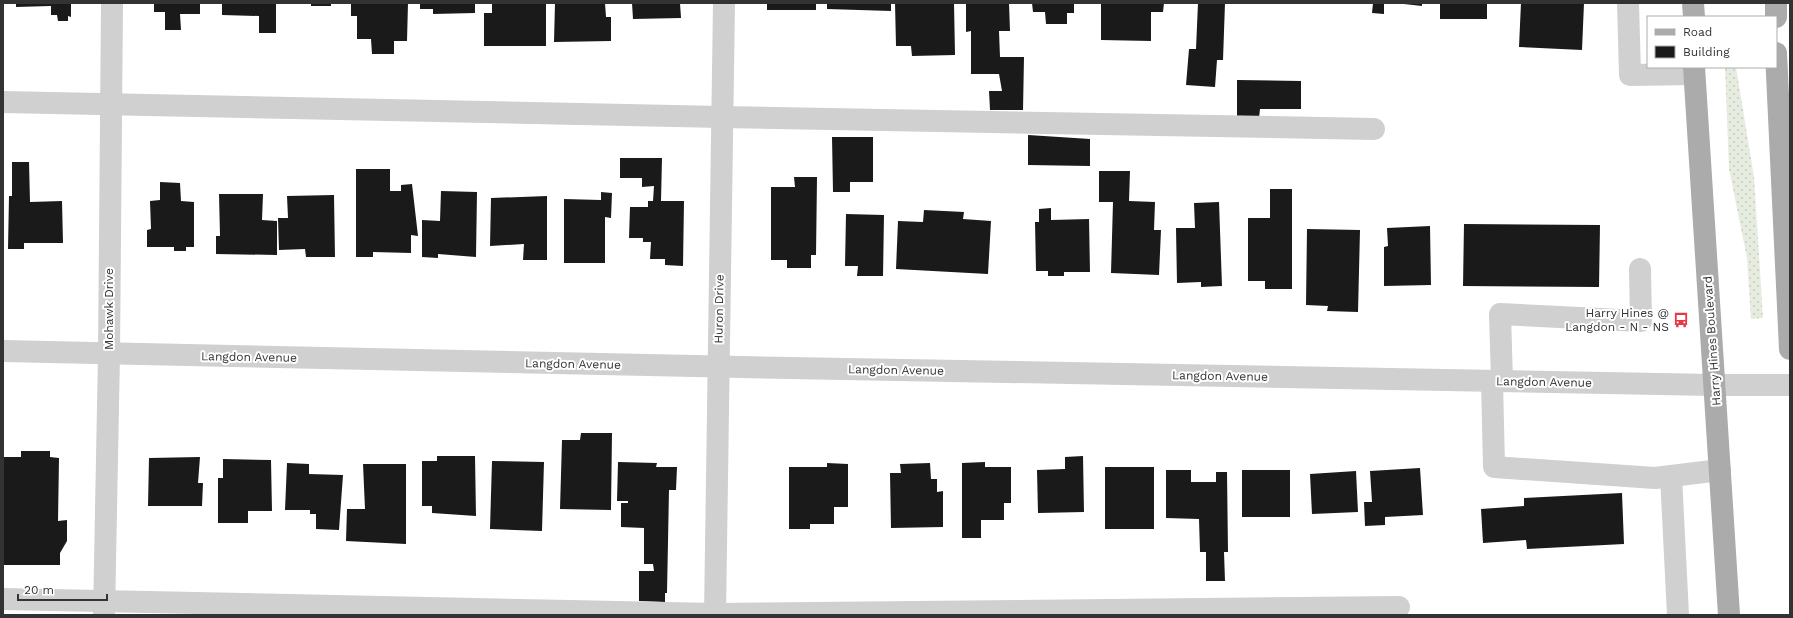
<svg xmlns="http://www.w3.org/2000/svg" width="1793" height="618" font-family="'Work Sans',sans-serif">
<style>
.grass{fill:url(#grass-dots)}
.building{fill:#1a1a1a}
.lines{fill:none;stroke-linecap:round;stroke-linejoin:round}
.minor{stroke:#d0d0d0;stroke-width:22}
.major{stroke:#ababab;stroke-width:22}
.labels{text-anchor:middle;stroke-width:4;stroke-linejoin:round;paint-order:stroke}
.street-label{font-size:12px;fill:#333;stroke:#fff}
.poi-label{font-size:12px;fill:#333;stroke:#fff;text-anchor:end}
</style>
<defs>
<pattern id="grass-dots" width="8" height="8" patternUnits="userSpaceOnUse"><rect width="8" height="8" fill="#e6ecdf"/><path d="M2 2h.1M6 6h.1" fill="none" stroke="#c6cbc0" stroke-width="1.8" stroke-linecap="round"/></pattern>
</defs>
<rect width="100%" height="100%" fill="#fff"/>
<!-- grass -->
<path class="grass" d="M1725,67H1736L1754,177L1763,318L1751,319L1747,258L1729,169Z"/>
<!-- building -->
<g class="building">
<path d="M16,3H71V17L68,16V21H58L57,15H51V6L16,7Z"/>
<path d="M154,3H200V14H180L181,30H165V12H154Z"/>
<path d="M222,3H276V33H259V16L222,15Z"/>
<rect x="311" y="3" width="20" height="3"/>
<path d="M351,3H408L407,41H394V54H372L371,39H357V16H351Z"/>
<path d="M420,3H475V13L433,14V9H420Z"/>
<path d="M492,3H546V46H484V13H492Z"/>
<path d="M555,3H605L606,17H611V41L554,42Z"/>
<path d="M632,3H680L681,18L633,19Z"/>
<rect x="767" y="3" width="49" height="7"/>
<path d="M827,3H891V11L827,9Z"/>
<path d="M895,3H954L955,55L912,56L911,46H896Z"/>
<path d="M966,3H1009L1010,31H999L1000,57H1024L1023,110H990L989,91H1002L999,74H971V31L966,32Z"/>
<path d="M1032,3H1074V13H1067V24H1046L1045,12H1033Z"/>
<path d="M1101,3H1164L1163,12H1151V41L1101,40Z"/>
<path d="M1198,3H1225L1223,60H1217L1215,87L1186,85L1189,49H1196Z"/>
<path d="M1373,3H1384V14L1372,13Z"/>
<path d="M1395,3H1422V6Z"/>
<rect x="1440" y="3" width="47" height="16"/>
<path d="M1521,3H1584L1582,50L1519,47Z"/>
<path d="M1237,80L1301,81V109H1260L1259,118L1237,117Z"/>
<path d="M1028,135L1090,139V166L1028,165Z"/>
<path d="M832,137H873V182H850V192H833Z"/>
<path d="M620,158H662L661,201H684L683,266L665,265V259H650L651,242H643V238H629L630,207H648V201H653L654,186L642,187V178H620Z"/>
<path d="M12,162H29L30,202L62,201L63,243H24V249H8L9,196H12Z"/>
<path d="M356,169H390V191H401V185L412,184L418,236L411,235V253L373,252V257H356Z"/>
<path d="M1099,171H1130L1129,201L1155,202L1154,230H1161L1159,275L1111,273L1113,202H1099Z"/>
<path d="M794,177H817L816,255H811V268H787V260H771V187H795Z"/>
<path d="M160,182L180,183L181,201L194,202V247H186V251H174V247H147V230L151,229L150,201L160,200Z"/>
<path d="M1270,189H1292V289H1265V281H1248V218H1270Z"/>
<path d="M441,191L477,192L476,257L438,254V258L422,257V220L440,221Z"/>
<path d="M601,192L612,193L611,218L605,217V263H564V199L601,200Z"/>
<path d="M219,194H263L262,220L277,221V255L216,254V236H220Z"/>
<path d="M334,195L335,257H306L305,249L279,250L278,218H288L287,196Z"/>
<path d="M547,196V260H523L524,244L490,246L491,198Z"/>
<path d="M1219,202L1222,286L1201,287V282L1177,283L1176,228H1195L1194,203Z"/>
<path d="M1051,208V220L1089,219L1090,272H1064V276H1048V271H1036L1035,222H1039V209Z"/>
<path d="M924,210L964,212L963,219L991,221L988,274L896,269L898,221L923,222Z"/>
<path d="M846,214L884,215L883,276H857L858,266H845Z"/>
<path d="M1464,224L1600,225L1599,287L1463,286Z"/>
<path d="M1430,226L1431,285L1384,286V247L1388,246L1387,228Z"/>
<path d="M1307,229L1360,230L1358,312L1327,311L1328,306L1306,305Z"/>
<path d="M581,433H612L611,510L560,509L562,440H580Z"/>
<path d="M21,451H50V457L59,458L58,521L67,520V541L60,553V565H3L4,457H21Z"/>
<path d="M437,456H475L476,516L432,513V506H422V461H437Z"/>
<path d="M1083,456L1084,512L1038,513L1037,470L1065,469V457Z"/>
<path d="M200,457L198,483H203L202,506H148L149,458Z"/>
<path d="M223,459L271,460L272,511H248V523H218V478H223Z"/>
<path d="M492,461L544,462L542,531L490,529Z"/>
<path d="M618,462L657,463L656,467H677L676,490H669L667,593H665V602L639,601V571H654L653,564H644V528L621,527V503H628V501H617Z"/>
<path d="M985,462V467H1011V503H1004V520H981V538H962V463Z"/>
<path d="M287,463L309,464V474L343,475L339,530L316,529V514H310V510H285Z"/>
<path d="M827,463L848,464V507H834V524H810V529H789V467H827Z"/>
<path d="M930,463L931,479H937V492L943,491V527L891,528L890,473H901L900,464Z"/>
<path d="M363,464H406V544L346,541L347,509H365Z"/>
<rect x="1105" y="467" width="49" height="62"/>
<path d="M1420,468L1423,515L1385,517V525L1365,526L1364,502H1372L1370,471Z"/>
<path d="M1166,470H1191V482H1216V472H1227L1228,552H1224L1225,581H1206V552H1200L1199,519L1166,518Z"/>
<rect x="1242" y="470" width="48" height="47"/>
<path d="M1356,471L1358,512L1312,514L1310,474Z"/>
<path d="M1622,493L1624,544L1527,549L1526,540L1483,543L1481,509L1524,506V498Z"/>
</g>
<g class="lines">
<!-- minor -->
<g class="minor">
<path d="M1628,3L1630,75L1694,74"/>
<path d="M3,102L722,117L1374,129"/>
<path d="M3,351L741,367L1714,385H1790"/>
<path d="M1492,381L1494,467L1655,478L1720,470"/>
<path d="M1502,381L1500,314L1641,321L1640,269"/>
<path d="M1671,476L1678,615"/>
<path d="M3,599L715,614L1399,607"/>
<path d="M104,615L109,354L112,3"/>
<path d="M715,615L724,3"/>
</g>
<!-- major -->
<g class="major">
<path d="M1693,3L1694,17"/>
<path d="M1776,3V17"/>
<path d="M1776,53L1790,349"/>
<path d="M1694,67L1729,615"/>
</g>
</g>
<!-- icons -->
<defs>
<symbol id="bus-bare" viewBox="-9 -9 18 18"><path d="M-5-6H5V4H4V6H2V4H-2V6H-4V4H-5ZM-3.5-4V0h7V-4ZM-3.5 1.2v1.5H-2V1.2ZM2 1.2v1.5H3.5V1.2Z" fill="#e63946" stroke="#fff" stroke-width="2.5" paint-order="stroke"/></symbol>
</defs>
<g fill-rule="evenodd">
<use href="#bus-bare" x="1670" y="309" width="22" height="22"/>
</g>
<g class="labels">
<!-- street labels -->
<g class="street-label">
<text transform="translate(109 309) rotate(-90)" y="4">Mohawk Drive</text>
<text transform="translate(719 309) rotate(-89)" y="4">Huron Drive</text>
<text transform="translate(1712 341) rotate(-94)" y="4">Harry Hines Boulevard</text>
<text transform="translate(249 357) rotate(1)" y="4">Langdon Avenue</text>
<text transform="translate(573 364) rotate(1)" y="4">Langdon Avenue</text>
<text transform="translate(896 370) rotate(1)" y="4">Langdon Avenue</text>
<text transform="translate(1220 376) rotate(1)" y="4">Langdon Avenue</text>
<text transform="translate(1544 382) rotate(1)" y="4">Langdon Avenue</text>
</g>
<!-- poi labels -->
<g class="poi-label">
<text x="1669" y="317">Harry Hines @<tspan x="1669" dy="14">Langdon - N - NS</tspan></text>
</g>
</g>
<!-- border -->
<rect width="1793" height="618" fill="none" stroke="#333333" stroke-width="8"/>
<!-- legend -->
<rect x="1647" y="16" width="130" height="52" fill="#ffffff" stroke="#adadad"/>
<rect x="1655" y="29" width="20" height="6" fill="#ababab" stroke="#adadad"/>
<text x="1683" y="36" font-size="12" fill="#333333">Road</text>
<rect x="1655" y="46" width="20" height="12" fill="#1a1a1a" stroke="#adadad"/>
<text x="1683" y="56" font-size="12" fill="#333333">Building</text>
<!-- scale -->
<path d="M18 594v6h89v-6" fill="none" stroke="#333333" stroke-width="2"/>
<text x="24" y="594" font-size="12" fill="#333333" stroke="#ffffff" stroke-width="3" paint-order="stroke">20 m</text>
</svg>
